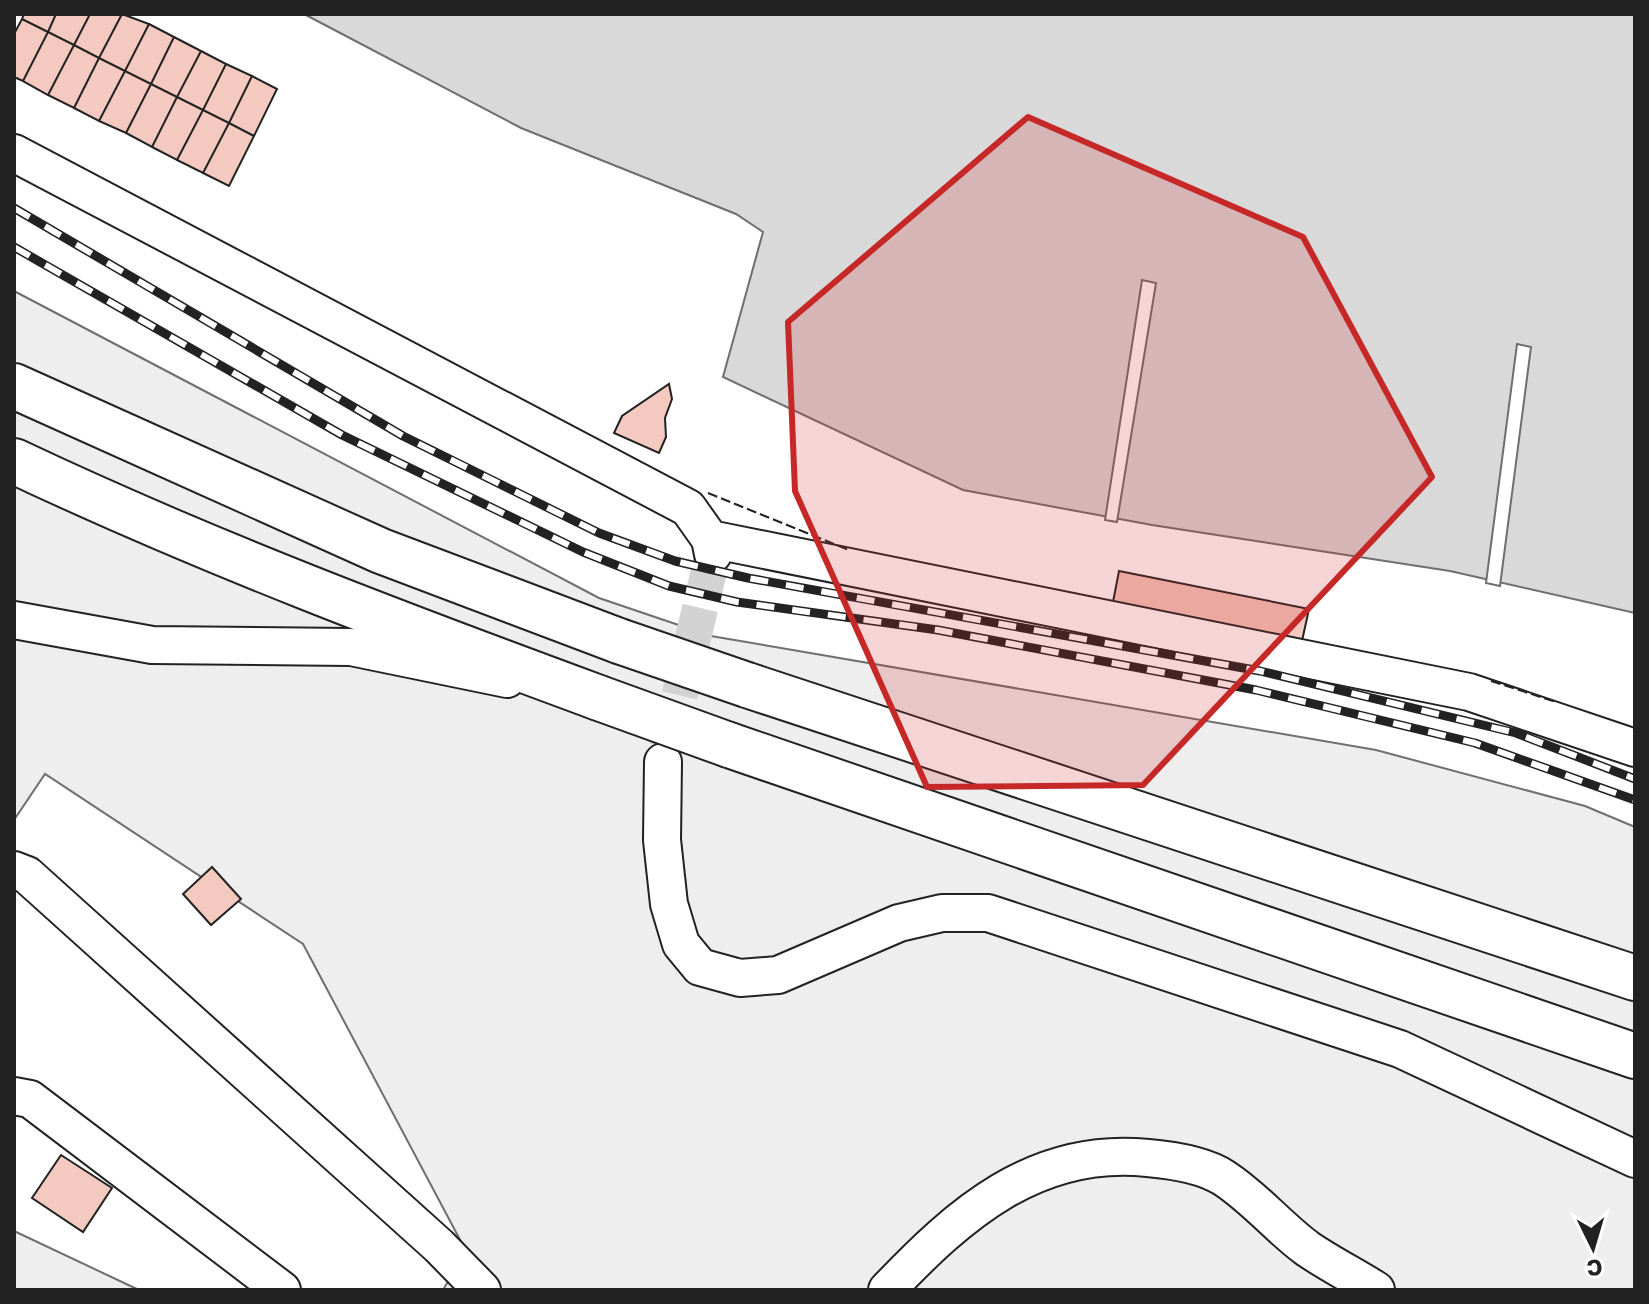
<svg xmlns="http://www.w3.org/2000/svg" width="1649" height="1304" viewBox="0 0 1649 1304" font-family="'Golos Text',sans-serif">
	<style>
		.green { fill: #eee; stroke: #6f6f6f; stroke-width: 2 }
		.water { fill: #d9d9d9; stroke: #6f6f6f; stroke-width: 2 }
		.pier { fill: #fff; stroke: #6f6f6f; stroke-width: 2 }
		.building { fill: #f3c9c0; stroke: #222; stroke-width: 2 }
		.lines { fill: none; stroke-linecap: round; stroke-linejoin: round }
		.minor-tunnel { stroke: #d3d3d3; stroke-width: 36; stroke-dasharray: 36 18; stroke-linecap: butt }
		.minor-casing { stroke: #222; stroke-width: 40 }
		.highway-casing { stroke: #222; stroke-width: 48 }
		.minor { stroke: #fff; stroke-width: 36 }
		.highway { stroke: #fff; stroke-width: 44 }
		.rail-casing { stroke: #222; stroke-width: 9 }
		.rail { stroke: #fff; stroke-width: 6; stroke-dasharray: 18; stroke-linecap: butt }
		.highway-bridge-casing { stroke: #222; stroke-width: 48; stroke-linecap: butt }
		.highway-bridge { stroke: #fff; stroke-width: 44 }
		.fence { stroke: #222; stroke-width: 2; stroke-dasharray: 10 4; stroke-linecap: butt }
		.marked { fill: #c62828; fill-opacity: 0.2; stroke: #c62828; stroke-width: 6; stroke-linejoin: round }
	</style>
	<rect width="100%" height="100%" fill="#fff"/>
	<!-- green -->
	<path class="green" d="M14 291 599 598 711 636 1376 750 1585 806 1635 827V1290H443L466 1251 303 944 45 774 14 820Z
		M14 1231 139 1290H14Z"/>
	<!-- water -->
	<path class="water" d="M304 14H1635V613L1450 571 1152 525 963 490 723 377 763 232 736 214 521 128Z"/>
	<!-- pier -->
	<path class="pier" d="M1142 280 1156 283 1117 522 1105 520Z
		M1517 344 1531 347 1500 586 1486 583Z"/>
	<!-- building -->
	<path class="building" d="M24 14H56L48 32 22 19Z
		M56 14H90L74 45 48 32Z
		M90 14H122L99 58 74 45Z
		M122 14 149 24 125 71 99 58Z
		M22 19 48 32 23 81 14 77V34Z
		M149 24 174 37 151 84 125 71Z
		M48 32 74 45 48 95 23 81Z
		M174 37 201 51 177 97 151 84Z
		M74 45 99 58 74 108 48 95Z
		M201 51 226 64 203 110 177 97Z
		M99 58 125 71 99 121 74 108Z
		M226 64 252 76 229 123 203 110Z
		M125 71 151 84 126 133 99 121Z
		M252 76 277 89 254 136 229 123Z
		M151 84 177 97 152 147 126 133Z
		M177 97 203 110 177 160 152 147Z
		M203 110 229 123 203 173 177 160Z
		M229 123 254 136 229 186 203 173Z
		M669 384 672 399 665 418 666 437 659 453 614 433 622 416Z
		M1119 571 1309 609 1302 641 1113 602Z
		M212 867 241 899 211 925 183 894Z
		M61 1155 112 1188 83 1232 32 1198Z"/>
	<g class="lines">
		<!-- minor-tunnel -->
		<path class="minor-tunnel" d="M667 748 713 554"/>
		<!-- minor casing -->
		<g class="minor-casing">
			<path id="minor" d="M14 153 688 508 710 539 713 554
				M710 539 1469 692 1635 748
				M14 620 152 645 351 647 507 679
				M663 762 662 840 669 904 681 944 700 967 740 978 778 975 899 923 942 913H988L1400 1049 1635 1159
				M14 870 27 875 439 1246 482 1290
				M14 1096 30 1099 282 1290
				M887 1290C959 1214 1036 1146 1148 1158 1171 1160 1204 1165 1224 1178 1255 1198 1279 1228 1308 1249 1330 1264 1354 1276 1376 1290"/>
		</g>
		<!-- highway casing -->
		<g class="highway-casing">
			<path id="highway" d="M14 386 381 551 619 641
				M14 461C204 551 401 625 599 698
				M747 685 1635 978
				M729 745 1635 1056"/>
		</g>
		<!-- minor -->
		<use href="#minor" class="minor"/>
		<!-- highway -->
		<use href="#highway" class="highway"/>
		<!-- rail casing -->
		<g class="rail-casing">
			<path id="rail" d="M14 208 403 436 599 533 675 561 748 578 1260 671 1516 733 1635 779
				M14 247 342 435 583 552 669 586 737 602 938 630 1256 690 1475 743 1635 800"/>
		</g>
		<!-- rail -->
		<use href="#rail" class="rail"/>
		<!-- highway-bridge casing -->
		<g class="highway-bridge-casing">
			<path id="highway-bridge" d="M619 641 747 685
				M599 698 729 745"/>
		</g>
		<!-- highway-bridge -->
		<use href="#highway-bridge" class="highway-bridge"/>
		<!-- fence -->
		<path class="fence" d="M708 493 849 550
			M1491 681 1556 702"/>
	</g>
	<!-- marked area -->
	<path class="marked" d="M1028 117 1303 237 1432 477 1143 785 927 787 795 491 788 322Z"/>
	<!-- border -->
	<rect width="1649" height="1304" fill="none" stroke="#222222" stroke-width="32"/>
	<!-- north arrow -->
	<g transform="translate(1593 1248) rotate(175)" stroke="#ffffff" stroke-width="6" paint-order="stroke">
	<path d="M0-6L14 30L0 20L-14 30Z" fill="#222222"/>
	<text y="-12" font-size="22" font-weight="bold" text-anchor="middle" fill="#222222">С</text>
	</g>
</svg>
